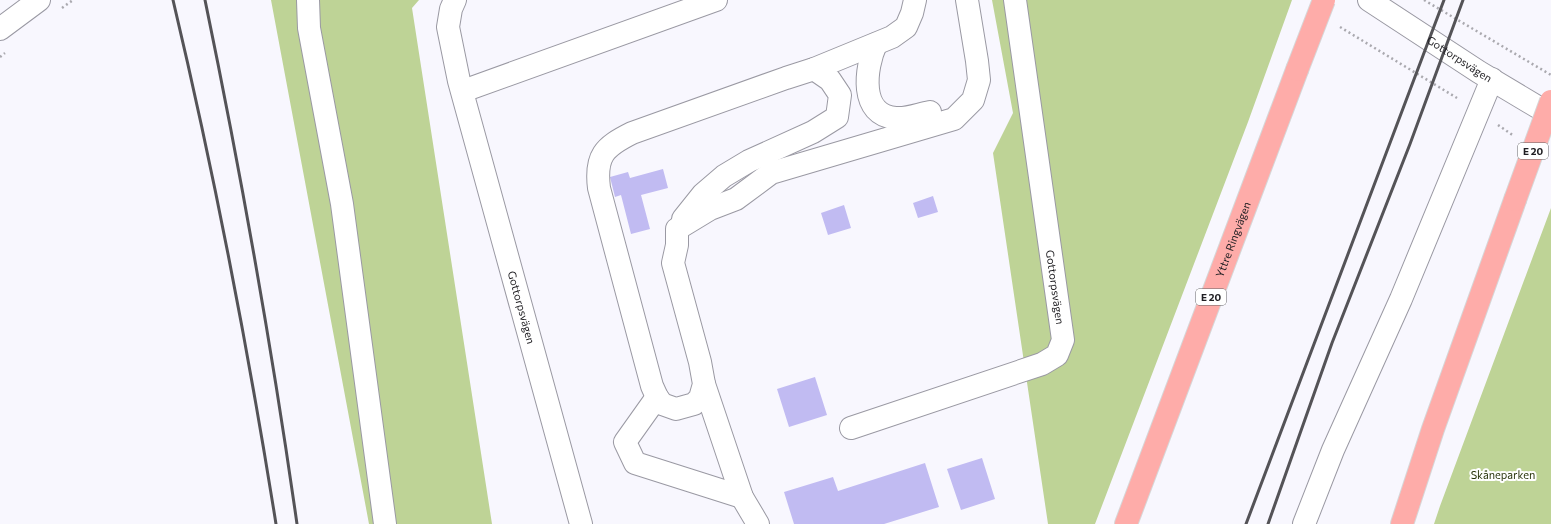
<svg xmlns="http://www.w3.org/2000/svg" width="1551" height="524" viewBox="0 0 1551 524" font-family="Commissioner,sans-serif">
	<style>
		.green { fill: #bed396 }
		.building { fill: #c1bbf2 }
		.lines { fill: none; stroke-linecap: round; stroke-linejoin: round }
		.minor-casing { stroke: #9a99a3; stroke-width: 24 }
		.highway-casing { stroke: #d7d6d7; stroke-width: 24 }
		.path { stroke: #aaa9af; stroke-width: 2.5; stroke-dasharray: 2 3; stroke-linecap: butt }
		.minor { stroke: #fff; stroke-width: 22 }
		.highway { stroke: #feaca9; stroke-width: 22 }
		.rail { stroke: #545357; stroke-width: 3 }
		.highway-bridge-casing { stroke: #d7d6d7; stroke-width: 24; stroke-linecap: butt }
		.highway-bridge { stroke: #feaca9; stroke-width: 22 }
		.labels { text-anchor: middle; stroke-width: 4; stroke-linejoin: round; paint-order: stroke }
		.shield { fill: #fff; stroke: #626264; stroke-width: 1 }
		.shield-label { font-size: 10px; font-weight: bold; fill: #1f1e22 }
		.street-label { font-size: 11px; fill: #1f1e22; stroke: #fff }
		.park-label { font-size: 11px; fill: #27330a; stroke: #fff }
	</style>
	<rect width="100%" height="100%" fill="#f8f7fe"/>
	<!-- green -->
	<path class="green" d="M271 0H419L412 8 492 524H369Z
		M992 0H1292L1248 122 1095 524H1048L993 153 1013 113Z
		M1551 208V524H1434L1440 506Z"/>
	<!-- building -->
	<path class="building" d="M663 169 668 188 641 195 650 229 631 234 621 195 615 197 610 177 628 172 630 178Z
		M933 196 938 212 918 218 913 203Z
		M844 205 851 228 828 235 821 213Z
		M815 377 827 415 789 427 777 389Z
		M982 458 995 499 961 510 947 469Z
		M925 463 939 507 884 524H794L784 492 833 477 838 491Z"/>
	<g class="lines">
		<!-- minor casing -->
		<g class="minor-casing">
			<g id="minor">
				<path d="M308 0 309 28 342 204 385 524"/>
				<path id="s1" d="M455 0 451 9 448 27 459 81 581 524"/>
				<path d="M915 0 912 13 906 27 892 37 814 69 786 78 632 133C604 147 595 156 599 188L652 386 657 397 662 404 676 409 694 404 700 398 704 384 700 362 673 263 677 245V229L710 209 736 199 771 173 954 119 973 100 979 80 977 61 967 0"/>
				<path id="s2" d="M1369 0 1479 72 1551 115"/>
				<path d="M0 29 39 0"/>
				<path d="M876 44C865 68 859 116 896 118 907 119 919 114 930 112"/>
				<path d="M463 91 716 0"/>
				<path d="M683 219 703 194 724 176 749 161 813 132 837 117 840 95 830 80 814 69"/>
				<path d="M704 384 742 497 758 524"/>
				<path d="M657 397 625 442 635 463 742 497"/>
				<path d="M851 428 1042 364 1057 355 1063 340 1015 0"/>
				<path d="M1304 524 1333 450 1401 299 1492 79"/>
			</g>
		</g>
		<!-- highway casing -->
		<g class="highway-casing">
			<g id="highway">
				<path id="s3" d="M1126 524 1297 70"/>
				<path d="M1402 524 1433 429 1515 200"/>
			</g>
		</g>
		<!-- path -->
		<path class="path" d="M1424 0 1551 75
			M62 8 73 0
			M1340 27 1457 98
			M0 57 5 53
			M1498 125 1514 136"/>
		<!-- minor -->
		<use href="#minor" class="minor"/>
		<!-- highway -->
		<use href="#highway" class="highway"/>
		<!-- rail -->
		<path class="rail" d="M173 0C214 173 248 348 276 524
			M205 0C241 174 272 348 297 524
			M1246 524 1444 0
			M1268 524 1332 343 1410 144 1463 0"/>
		<!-- highway-bridge casing -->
		<g class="highway-bridge-casing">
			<path id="highway-bridge" d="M1297 70 1324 0
				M1515 200 1551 101"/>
		</g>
		<!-- highway-bridge -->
		<use href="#highway-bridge" class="highway-bridge"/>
	</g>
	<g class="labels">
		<!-- shield labels -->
		<g class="shield">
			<rect x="1518" y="143" width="30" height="16" rx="3"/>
			<rect x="1196" y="289" width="30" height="16" rx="3"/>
		</g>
		<g class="shield-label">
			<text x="1533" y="155">E 20</text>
			<text x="1211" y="301">E 20</text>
		</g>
		<!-- street labels -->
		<g class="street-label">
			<text dy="4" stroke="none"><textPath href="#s2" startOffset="108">Gottorpsvägen</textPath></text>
			<text dy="4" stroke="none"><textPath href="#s3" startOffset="304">Yttre Ringvägen</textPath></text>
			<text transform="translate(1055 287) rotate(82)" y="4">Gottorpsvägen</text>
			<text dy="4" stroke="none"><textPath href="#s1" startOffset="318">Gottorpsvägen</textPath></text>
		</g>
		<!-- park labels -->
		<g class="park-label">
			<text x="1503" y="479">Skåneparken</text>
		</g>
	</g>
</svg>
